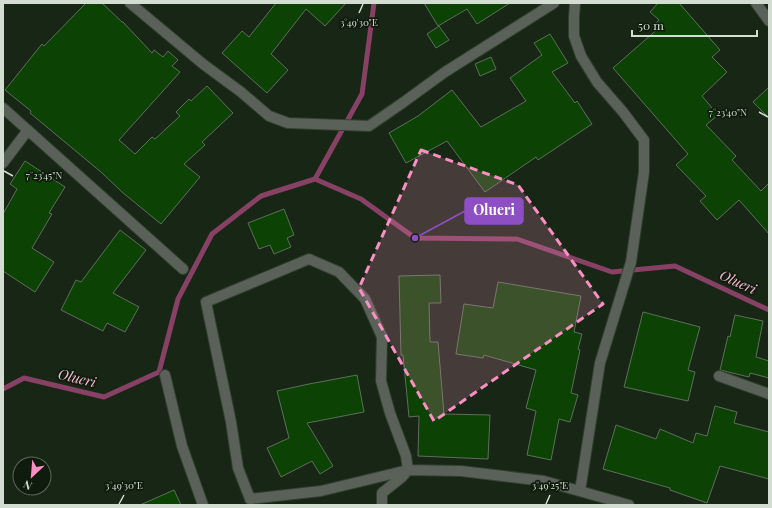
<svg xmlns="http://www.w3.org/2000/svg" width="772" height="508" viewBox="0 0 772 508" font-family="'Playfair Display',serif">
	<style>
		.lines { fill: none; stroke-linecap: round; stroke-linejoin: round }
		.stream { stroke: #874164; stroke-width: 5 }
		.building { fill: #0c4304; stroke: #5e6e5c }
		.minor-casing { stroke: #324030; stroke-width: 12 }
		.minor { stroke: #5a6159; stroke-width: 10 }
		.marked { fill: #fb8fc3; fill-opacity: 0.2; stroke: #fb8fc3; stroke-width: 3; stroke-dasharray: 8 5; stroke-linejoin: round }
		.ticks { fill: none; stroke: #d4ddd2; stroke-width: 1.5 }
		.labels { text-anchor: middle; stroke-width: 3.5; stroke-linejoin: round; paint-order: stroke }
		.water-label { font-size: 14px; font-style: italic; fill: #f5b6d2; stroke: #0f1c0d }
		.ticks-label { font-size: 10px; text-anchor: middle; fill: #d4ddd2; stroke: #0f1c0d; stroke-width: 3.5; stroke-linejoin: round; paint-order: stroke }
		.leader { fill: none; stroke: #8d4fc3; stroke-width: 1.5 }
		.callout-dot { fill: #8d4fc3; stroke: #0f1c0d; stroke-width: 1.5 }
		.callout { fill: #8d4fc3; stroke: #8d4fc3; stroke-width: 1.5 }
		.callout-label { font-size: 14px; text-anchor: middle; font-weight: bold; fill: #fff }
	</style>
	<rect width="100%" height="100%" fill="#182616"/>
	<g class="lines">
		<!-- stream -->
		<path class="stream" d="M315 179 362 94 374 3
			M3 389 24 378 104 397 159 372 178 299 212 234 261 196 315 179 361 199 415 238 517 239 612 272 675 266 769 310"/>
	</g>
	<!-- building -->
	<path class="building" d="M86 3H102L122 22H123L152 53 154 50 163 57 168 51 178 60 172 66 180 72 119 140 135 154 152 137 155 139 180 116 176 112 189 99 191 101 207 86 233 113 202 142 205 145 184 164 200 177 161 224 122 192 101 172 30 113 31 111 5 90 42 44 44 46Z
		M276 3H346L325 26 306 9 271 54 288 70 267 93 222 53 242 31 249 37Z
		M424 3H510L477 24 467 9 438 26Z
		M658 3H679L720 50 712 57 727 72 702 96 718 115 706 125 736 156 732 160 761 191 769 183V234L739 200 717 220 700 201 706 196 676 165 688 154 613 68 660 27 656 23 659 20 650 12Z
		M439 26 449 40 436 48 427 34Z
		M550 34 568 63 552 72 575 103 577 101 592 124 538 160 536 157 485 192 447 141 406 163 389 133 418 116 452 90 481 127 526 101 510 78 542 55 534 43Z
		M491 57 496 69 480 76 475 64Z
		M769 87V118L753 102Z
		M25 161 65 187 49 213 52 214 32 248 54 262 35 292 3 271V214L17 189 10 184Z
		M284 209 294 235 287 238 291 247 274 254 270 245 259 249 248 223Z
		M120 230 146 250 113 293 139 307 125 332 107 323 103 331 61 310 76 280 81 282Z
		M440 275 441 303H429L430 342H438L444 414 490 415 488 459 418 456 419 416 409 417 403 355H401L399 276Z
		M498 282 581 296 574 332 582 334 578 349 580 350 571 393 578 395 570 422 559 419 551 460 527 455 536 411 526 408 536 370 484 355 483 358 456 354 464 304 493 308Z
		M643 312 700 327 688 370 695 372 688 401 624 387Z
		M735 315 763 321 756 357 769 361V378L750 373 749 377 720 370 728 336 730 337Z
		M357 375 364 412 307 423 333 466 320 474 312 461 281 477 267 448 289 438 277 391 309 384Z
		M715 406 737 412 734 423 769 432V479L720 466 707 503 670 490V488L603 469 616 425 656 439 660 429 693 443 696 433 707 436Z
		M174 490 181 505H140Z"/>
	<g class="lines">
		<!-- minor casing -->
		<g class="minor-casing">
			<path id="minor" d="M130 3 203 64 241 92 269 116 288 123 369 126 401 104 445 72 554 3
				M575 3 574 17V36L581 56 597 82 623 112 644 140V172L631 262 600 363 580 491
				M756 3 769 21
				M3 108 183 269
				M3 163 28 130
				M165 375 182 446 203 505
				M719 376 769 394
				M382 505V493L402 477 408 470 321 491 250 499 238 468 231 422 206 302 309 259 339 272 365 299 382 337 381 381 390 413 406 456 408 470 461 471 544 481 629 505"/>
		</g>
		<!-- minor -->
		<use href="#minor" class="minor"/>
	</g>
	<!-- marked area -->
	<path class="marked" d="M421 150 518 185 603 304 434 421 359 288Z"/>
	<!-- ticks -->
	<path class="ticks" d="M359 13 363 4M759 112 768 117M4 171 13 176M119 504 124 495M546 504 550 495"/>
	<g class="labels">
		<!-- water labels -->
		<g class="water-label">
			<text transform="translate(738 282) rotate(25)" y="5">Olueri</text>
			<text transform="translate(77 378) rotate(14)" y="5">Olueri</text>
		</g>
	</g>
	<g class="ticks-label">
		<text x="359" y="26">3°49'30"E</text>
		<text x="728" y="116">7°23'40"N</text>
		<text x="44" y="179">7°23'45"N</text>
		<text x="124" y="489">3°49'30"E</text>
		<text x="550" y="489">3°49'25"E</text>
	</g>
	<!-- callouts -->
	<path class="leader" d="M415 238L465 211"/>
	<circle class="callout-dot" cx="415" cy="238" r="4"/>
	<rect class="callout" x="465" y="198" width="58" height="26" rx="4"/>
	<g class="callout-label">
		<text x="494" y="215">Olueri</text>
	</g>
	<!-- border -->
	<rect width="772" height="508" fill="none" stroke="#d4ddd2" stroke-width="8"/>
	<!-- north arrow -->
	<g transform="translate(32 476) rotate(206)"><circle r="19" fill="#0f1c0d" stroke="#5e695c"/>
	<path d="M0-3L7 15L0 10L-7 15Z" fill="#fb8fc3"/>
	<text y="-6" font-size="11" font-weight="bold" text-anchor="middle" fill="#d4ddd2">N</text>
	</g>
	<!-- scale -->
	<path d="M632 30v6h125v-6" fill="none" stroke="#d4ddd2" stroke-width="2"/>
	<text x="638" y="30" font-size="12" fill="#d4ddd2" stroke="#0f1c0d" stroke-width="3" paint-order="stroke">50 m</text>
</svg>
